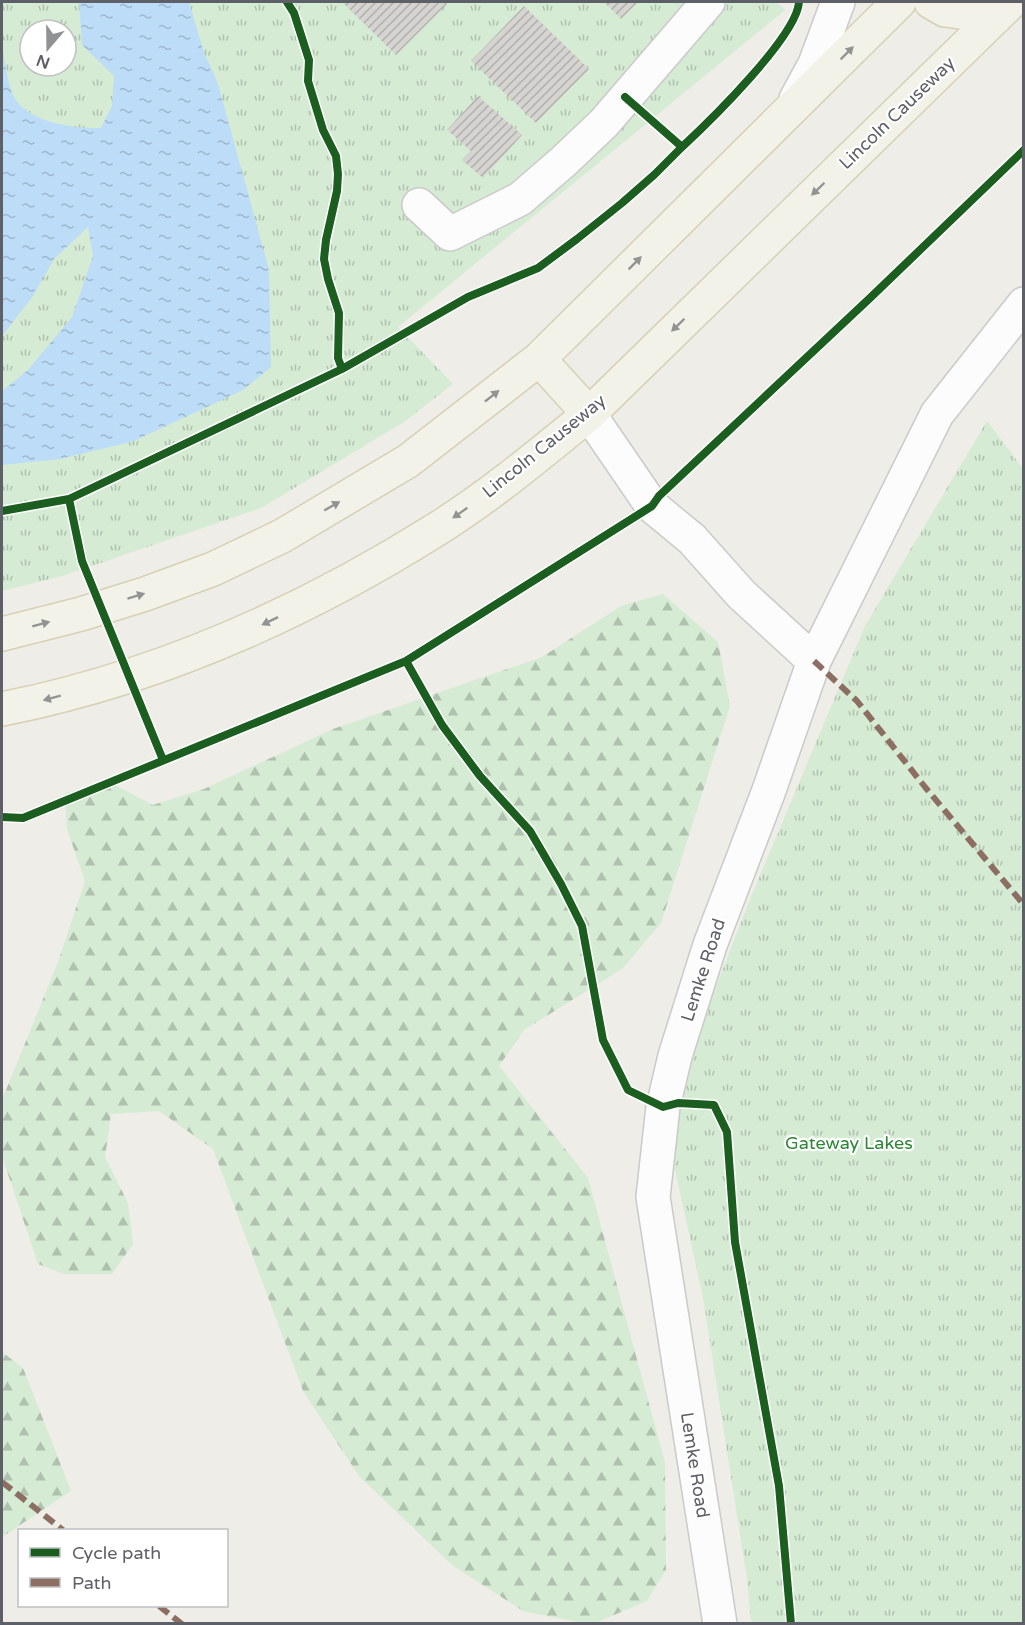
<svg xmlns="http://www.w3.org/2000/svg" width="1025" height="1625" viewBox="0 0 1025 1625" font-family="'Varela Round',sans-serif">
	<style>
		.forest { fill: url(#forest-firs) }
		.park { fill: url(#park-tufts); fill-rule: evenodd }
		.water { fill: url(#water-ripples) }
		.building { fill: url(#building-hatch) }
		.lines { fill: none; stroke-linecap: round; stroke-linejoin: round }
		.minor-casing { stroke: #cacac9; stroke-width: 36 }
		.major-casing { stroke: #d8d0b4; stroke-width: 36 }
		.minor { stroke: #fcfcfc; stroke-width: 33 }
		.major { stroke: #f3f2e9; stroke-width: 33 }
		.quiet { stroke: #8d6e63; stroke-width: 6; stroke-dasharray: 12 6; stroke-linecap: butt }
		.cycleway-casing { stroke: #fff; stroke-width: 11 }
		.cycleway { stroke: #1b5e20; stroke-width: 8 }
		.oneway { fill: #929494 }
		.labels { text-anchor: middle; stroke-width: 4.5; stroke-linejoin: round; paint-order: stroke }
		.street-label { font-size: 18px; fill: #5d6167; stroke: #fff }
		.park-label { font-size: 18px; fill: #2d8636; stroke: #fff }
	</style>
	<defs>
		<pattern id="forest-firs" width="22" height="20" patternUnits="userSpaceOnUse" patternTransform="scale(1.5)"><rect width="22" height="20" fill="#d5ebd3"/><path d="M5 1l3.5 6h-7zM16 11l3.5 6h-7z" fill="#b0c2af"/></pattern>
		<pattern id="park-tufts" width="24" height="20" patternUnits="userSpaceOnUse" patternTransform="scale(1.5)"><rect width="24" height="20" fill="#d5ebd3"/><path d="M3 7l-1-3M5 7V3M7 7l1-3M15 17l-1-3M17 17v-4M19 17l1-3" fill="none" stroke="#b0c2af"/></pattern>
		<pattern id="water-ripples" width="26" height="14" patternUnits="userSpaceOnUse" patternTransform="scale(1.5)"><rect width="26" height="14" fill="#bcdcf8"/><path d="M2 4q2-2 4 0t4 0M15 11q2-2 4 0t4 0" fill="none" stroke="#9cb6cd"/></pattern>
		<pattern id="building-hatch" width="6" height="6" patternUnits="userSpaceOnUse" patternTransform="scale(1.5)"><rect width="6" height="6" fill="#d5d4d1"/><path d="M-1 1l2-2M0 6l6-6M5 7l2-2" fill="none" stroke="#b0afad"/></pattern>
	</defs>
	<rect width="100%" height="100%" fill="#eeede8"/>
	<!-- forest -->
	<path class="forest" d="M663 594 718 642 730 706 661 923 622 969 524 1030 499 1066 588 1178 665 1463 666 1570 647 1601 595 1623H582L523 1611 452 1565 359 1476 303 1391 213 1149 159 1111 111 1114 105 1157 128 1203 133 1244 112 1274H64L38 1264 2 1156V1100L58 962 85 881 67 829 65 793 111 783 153 805 204 789 333 729 542 657 621 606Z
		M2 1352 23 1368 71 1491 2 1537Z"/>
	<!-- park -->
	<path class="park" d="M2 2H776L785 10 398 327 453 384 404 422 261 508 62 576 2 591ZM30 30H66V66H30Z
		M987 421 1024 470 1023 1623H751L747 1579 703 1298 671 1151 681 1077 748 904 865 626Z"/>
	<!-- water -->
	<path class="water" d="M79 2H189L203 50 218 84 269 270 271 367 243 390 134 441 60 459 2 465V391L28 370 72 317 93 256 88 227 54 259 33 296 2 336V39C3 53 8 88 15 99 31 123 75 129 101 128L112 106 114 76 82 45Z"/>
	<!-- building -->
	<path class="building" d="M342 2H445L447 4 396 55Z
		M604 2H638L621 19Z
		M524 6 589 69 536 123 471 61Z
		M478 96 522 135 483 178 462 160 471 151 447 130Z"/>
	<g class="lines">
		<!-- minor casing -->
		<g class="minor-casing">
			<path id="minor" d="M796 99 815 64 838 2
				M419 205 450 234 520 199 564 161 604 123 708 2
				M589 414 652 506 692 539 741 594 814 661
				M720 1624 653 1197 663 1107 675 1056 710 945 768 793 814 661 937 414 1024 304"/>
		</g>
		<!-- major casing -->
		<g class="major-casing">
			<path id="major" d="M931 2 945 10 996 17
				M539 359 589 414
				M2 634 81 614 145 594 213 569 282 536 408 461 539 359 899 2
				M2 709C158 678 302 614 437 529 491 495 540 454 589 414L1011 2"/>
		</g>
		<!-- minor -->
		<use href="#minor" class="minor"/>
		<!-- major -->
		<use href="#major" class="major"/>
		<!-- quiet -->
		<path class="quiet" d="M814 661 857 701 925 787 1024 905
			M2 1482 63 1530
			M159 1606 182 1624"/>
		<!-- cycleway casing -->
		<g class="cycleway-casing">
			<path id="cycleway" d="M287 2 294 13 309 60 308 81 323 130 336 156 338 174 337 191 326 240 324 259 328 279 339 313 338 358 342 369 468 297 538 268 577 239 622 203 654 175 682 147 625 97
				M682 147C710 121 797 36 799 2
				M69 499 82 561 163 760
				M2 511 69 499 342 369
				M406 661 442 725 480 776 530 831 561 884 582 926 603 1040 628 1090 663 1107 678 1103 714 1105 727 1132 735 1242 779 1486 791 1624
				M2 817 23 818 406 661 652 506 659 496 870 298 1024 150"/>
		</g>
		<!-- cycleway -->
		<use href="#cycleway" class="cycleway"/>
	</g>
	<!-- one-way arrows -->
	<defs><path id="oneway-solid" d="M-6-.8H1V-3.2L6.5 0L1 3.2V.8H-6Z" transform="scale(1.5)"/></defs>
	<g class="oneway">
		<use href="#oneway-solid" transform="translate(847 53) rotate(-45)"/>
		<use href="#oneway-solid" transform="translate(818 189) rotate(136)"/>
		<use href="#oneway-solid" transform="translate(635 263) rotate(-45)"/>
		<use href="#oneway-solid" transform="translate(678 325) rotate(136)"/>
		<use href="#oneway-solid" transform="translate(492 396) rotate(-38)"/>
		<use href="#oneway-solid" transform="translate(332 506) rotate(-30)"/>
		<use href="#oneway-solid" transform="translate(460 513) rotate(145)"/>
		<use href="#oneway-solid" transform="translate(136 596) rotate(-17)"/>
		<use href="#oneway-solid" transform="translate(270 621) rotate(154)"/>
		<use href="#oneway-solid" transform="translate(41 624) rotate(-15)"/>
		<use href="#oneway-solid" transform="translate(52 698) rotate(165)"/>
	</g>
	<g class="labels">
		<!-- street labels -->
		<g class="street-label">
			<text transform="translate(897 113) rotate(-44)" y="6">Lincoln Causeway</text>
			<text transform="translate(544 446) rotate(-39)" y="6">Lincoln Causeway</text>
			<text transform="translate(703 970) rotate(-72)" y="6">Lemke Road</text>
			<text transform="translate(695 1465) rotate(81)" y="6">Lemke Road</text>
		</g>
		<!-- park labels -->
		<g class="park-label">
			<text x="849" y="1149">Gateway Lakes</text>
		</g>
	</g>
	<!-- border -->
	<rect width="1025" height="1625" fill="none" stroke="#5d6167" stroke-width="6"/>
	<!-- legend -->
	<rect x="18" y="1529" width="210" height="78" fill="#ffffff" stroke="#bec0c2" stroke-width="1.5"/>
	<rect x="30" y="1548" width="30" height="9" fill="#1b5e20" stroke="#bec0c2" stroke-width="1.5"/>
	<text x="72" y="1559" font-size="18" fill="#5d6167">Cycle path</text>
	<rect x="30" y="1578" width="30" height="9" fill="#8d6e63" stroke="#bec0c2" stroke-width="1.5"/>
	<text x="72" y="1589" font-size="18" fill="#5d6167">Path</text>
	<!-- north arrow -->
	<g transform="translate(48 48) rotate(200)"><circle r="28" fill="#ffffff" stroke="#bec0c2" stroke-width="1.5"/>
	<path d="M0-4.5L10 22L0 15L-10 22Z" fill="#909294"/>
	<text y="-9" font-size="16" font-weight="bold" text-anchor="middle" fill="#5d6167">N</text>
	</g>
</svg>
